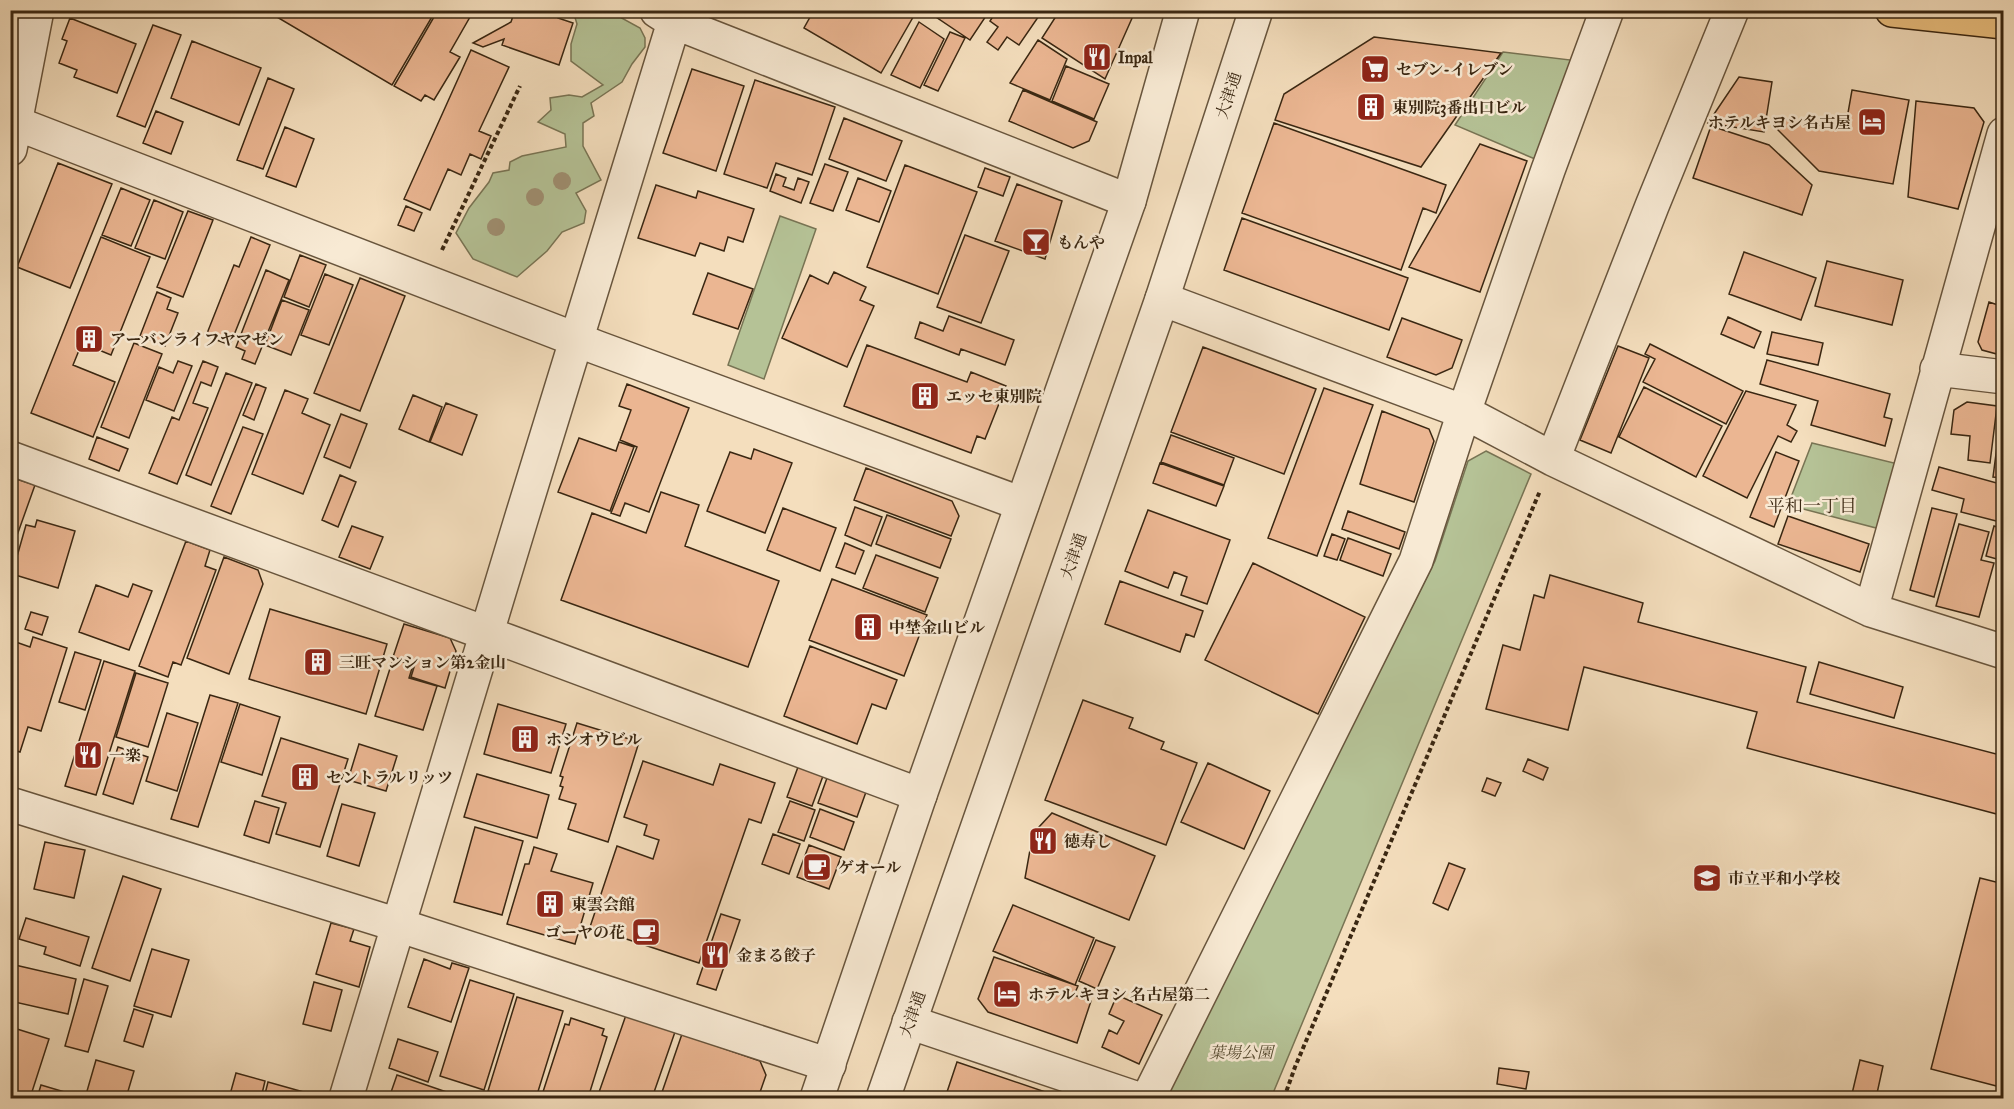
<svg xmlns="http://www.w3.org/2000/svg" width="2014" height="1109" viewBox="0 0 2014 1109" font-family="'IM FELL Great Primer','Noto Serif JP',serif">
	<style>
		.green { fill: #b5c296; stroke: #787454; stroke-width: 1.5 }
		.building { fill: #ebb692; stroke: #3a2712; stroke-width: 1.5 }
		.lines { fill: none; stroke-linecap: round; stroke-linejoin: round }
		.minor-casing { stroke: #68553d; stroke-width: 36 }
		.tertiary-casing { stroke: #68553d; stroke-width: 36 }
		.primary-casing { stroke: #3a2712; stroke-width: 36 }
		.path { stroke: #3a2712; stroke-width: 4; stroke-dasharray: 4.5 3; stroke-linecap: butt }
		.minor { stroke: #f8ead4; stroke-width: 33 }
		.tertiary { stroke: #f8ead4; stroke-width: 33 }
		.primary { stroke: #eabf7e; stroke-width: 33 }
		.tree { fill: #9f8f71 }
		.labels { text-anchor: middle; stroke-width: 5; stroke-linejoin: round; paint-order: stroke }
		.poi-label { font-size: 16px; font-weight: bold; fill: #3a2712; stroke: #f8ead4; text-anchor: start }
		.street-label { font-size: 16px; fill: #3a2712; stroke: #f8ead4 }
		.park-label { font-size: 16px; font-style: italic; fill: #594e33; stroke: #f8ead4 }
		.neighbourhood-label { font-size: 18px; fill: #3a2712; stroke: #f8ead4 }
	</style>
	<rect width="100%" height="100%" fill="#f4debd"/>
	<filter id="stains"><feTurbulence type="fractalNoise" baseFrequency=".00333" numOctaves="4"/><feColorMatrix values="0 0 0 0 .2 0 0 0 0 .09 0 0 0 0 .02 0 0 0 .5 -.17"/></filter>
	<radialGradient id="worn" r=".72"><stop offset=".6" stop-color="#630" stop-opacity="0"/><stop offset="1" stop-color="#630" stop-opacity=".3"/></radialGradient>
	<!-- green -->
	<path class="green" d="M573 11H609L640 28 645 38V47L632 64 622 82 591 103 594 116 583 123V146L601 180 576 193 586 211 584 223 562 232 547 251 517 277 473 259 456 233 469 208 489 182 493 173 509 170 510 162 522 156 566 147 565 134 538 122 551 110 550 98 569 95 582 97 603 85 571 61V44L577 24Z
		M1503 52 1579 61 1535 159 1455 125Z
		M780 216 816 229 764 379 728 365Z
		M1812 443 1898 464 1880 529 1788 505Z
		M1486 451 1531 474 1271 1098H1166L1435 561 1468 461Z"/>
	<!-- building -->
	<path class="building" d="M265 10H436L392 85Z
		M438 10H474L450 52 460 57 434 100 425 95 421 101 394 86Z
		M515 10H560L558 18 573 23 559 65 502 45 504 39 483 47 473 43 511 22Z
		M814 10H913L916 12 881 73 804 28Z
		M932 10H990L970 40 930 13Z
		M997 10H1043L1019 45 1007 37 998 50 987 42 998 27 990 21Z
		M1060 10H1131L1133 16 1105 79 1042 38Z
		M70 18 136 44 117 93 74 77 77 70 59 63 67 41 62 39Z
		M919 22 944 39 920 88 891 75Z
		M153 25 181 35 145 127 117 116Z
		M950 32 965 38 938 91 924 85Z
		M1374 37 1501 53 1421 167 1275 120 1284 94Z
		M1038 40 1067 59 1050 100 1010 83Z
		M192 41 261 68 239 125 171 98Z
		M471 50 509 67 479 131 491 136 481 159 470 154 461 175 448 169 430 210 404 199Z
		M1066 66 1109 84 1094 119 1052 101Z
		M692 69 744 86 716 171 663 153Z
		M1739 77 1772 82 1764 132 1708 123Z
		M268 78 294 89 263 169 237 160Z
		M755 80 835 107 812 175 776 163 767 188 724 174Z
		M1023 90 1097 122 1089 141 1073 148 1009 121Z
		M1852 90 1909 100 1893 184 1819 171 1778 130 1780 118 1845 130Z
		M1916 101 1974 108 1984 122 1958 209 1908 197Z
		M156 111 183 122 171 154 143 143Z
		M844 118 902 141 886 181 829 159Z
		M1274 123 1446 185 1436 213 1423 208 1401 270 1242 213Z
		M1711 126 1769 145 1812 185 1802 215 1693 178Z
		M285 127 314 139 296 187 266 176Z
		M1480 144 1527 161 1480 292 1409 267Z
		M58 163 112 184 70 288 17 267Z
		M825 164 848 172 833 211 810 203Z
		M905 165 977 192 938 294 867 267Z
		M985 168 1010 177 1003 196 978 187Z
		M776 174 786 178 783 186 794 190 798 178 809 182 801 203 770 191Z
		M858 178 891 191 879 222 846 210Z
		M1017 184 1062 201 1045 259 995 241Z
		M656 185 696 198 698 191 754 209 743 242 728 237 724 251 700 243 695 256 638 238Z
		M121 188 150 200 131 246 102 235Z
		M154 200 183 212 165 259 135 248Z
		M406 206 422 213 414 231 398 225Z
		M188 211 213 220 183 297 157 287Z
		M1242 218 1408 278 1389 330 1224 270Z
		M965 235 1009 251 981 323 937 307Z
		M101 237 150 257 111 355 82 343 73 365 115 382 93 437 31 413Z
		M251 237 270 245 230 345 206 336 234 265 239 267Z
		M1744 252 1816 278 1801 320 1729 294Z
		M300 255 326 265 309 307 284 297Z
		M1827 261 1903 280 1892 325 1815 306Z
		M266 270 289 280 255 364 242 359 245 351 236 347Z
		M834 272 866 287 860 300 874 306 847 367 782 338 810 275 828 284Z
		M708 273 753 289 738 329 693 314Z
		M325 274 353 285 329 345 301 335Z
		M360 278 405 296 360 411 314 393Z
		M157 292 171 298 167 309 178 313 165 346 140 336Z
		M282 300 309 310 291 355 265 345Z
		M1989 302 2004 307V356L1982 350 1978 342Z
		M949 316 1014 340 1005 365 961 349 959 355 915 338 920 322 943 331Z
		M1728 317 1761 332 1754 348 1721 334Z
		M1402 318 1462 340 1452 368 1436 375 1387 357Z
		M1772 332 1823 343 1818 365 1767 354Z
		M134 343 162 354 129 438 101 427Z
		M1650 344 1743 391 1726 424 1643 382 1655 359 1645 354Z
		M867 345 967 382 971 372 1006 386 985 439 977 436 971 453 844 406Z
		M1618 346 1649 358 1611 453 1580 440Z
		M1203 347 1316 389 1284 474 1171 432Z
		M1767 360 1890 394 1884 417 1892 419 1885 446 1811 425 1818 401 1760 384Z
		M178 361 192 366 174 411 146 400 159 367 173 373Z
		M203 361 218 367 211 386 201 382 193 403 208 408 177 484 149 473 172 417 179 420Z
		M226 373 252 383 211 485 186 475Z
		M256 384 266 388 254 420 243 415Z
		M627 384 689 408 649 512 625 503 620 516 611 513 637 447 620 440 631 410 619 406Z
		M1644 387 1722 426 1696 477 1619 437Z
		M1324 388 1373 405 1317 556 1268 538Z
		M285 390 308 399 302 413 330 425 303 494 252 474Z
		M1746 391 1796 405 1787 425 1797 431 1791 442 1778 436 1747 498 1703 476Z
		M413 395 442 407 429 442 399 429Z
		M1967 402 1997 406 1990 463 1968 460 1970 436 1951 434 1954 410Z
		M446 403 477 415 462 455 430 442Z
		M2002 408 2004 409V478L1993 477Z
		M1382 411 1429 429 1434 441 1414 502 1360 484Z
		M341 414 367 424 350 468 324 457Z
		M243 427 263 434 231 514 211 506Z
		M1171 435 1234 458 1224 485 1161 462Z
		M97 437 128 449 119 471 89 459Z
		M579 438 616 451 619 442 634 447 610 511 558 492Z
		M754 449 792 463 765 533 707 511 730 452 751 459Z
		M1776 452 1799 461 1774 527 1750 517Z
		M1160 463 1224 486 1216 506 1153 483Z
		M1939 467 2004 485V523L1961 512 1964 499 1932 490Z
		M866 468 952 501 959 516 951 536 854 500Z
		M340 475 356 482 338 527 322 520Z
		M10 477 35 485 10 555Z
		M661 492 699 505 685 546 779 581 748 667 561 600 592 513 646 533Z
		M855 507 882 517 871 546 845 535Z
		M783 508 836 528 820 571 767 550Z
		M1932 508 1957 514 1934 597 1910 590Z
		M1148 510 1230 540 1207 604 1181 595 1187 577 1174 572 1168 588 1125 571Z
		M1348 511 1405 532 1399 549 1342 529Z
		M887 515 951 539 940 568 876 544Z
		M1788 516 1869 544 1860 572 1778 544Z
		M37 520 75 531 58 588 12 574 26 525 35 527Z
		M1959 524 1989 532 1981 560 1994 563 1979 617 1936 606Z
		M352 526 383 537 370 569 339 557Z
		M1994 526 2004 529V561L1986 556Z
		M1332 534 1345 539 1337 560 1324 556Z
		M1348 538 1391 554 1383 576 1340 560Z
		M186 541 210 550 205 566 216 570 181 665 173 662 168 677 139 666Z
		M845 543 864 551 855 574 836 567Z
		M876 555 938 578 925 612 863 588Z
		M224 557 258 570 263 584 229 674 187 658Z
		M1253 563 1365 617 1318 714 1205 660Z
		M1550 575 1643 603 1638 622 1806 667 1797 702 2004 756V816L1747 748 1757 712 1584 667 1568 730 1486 709 1503 645 1520 650 1534 595 1544 598Z
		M832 579 927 615 904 676 809 640Z
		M1120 581 1203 611 1194 637 1186 634 1180 652 1105 624Z
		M133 584 152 591 129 650 79 632 96 585 128 597Z
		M270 609 387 644 366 714 249 679Z
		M31 612 48 617 42 635 25 629Z
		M404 624 450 638 456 651 445 688 411 677 415 664 393 657Z
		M33 637 67 648 41 731 28 727 20 752 10 749V650L13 641 30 647Z
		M810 646 897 680 886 709 872 704 857 744 784 716Z
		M75 652 101 660 85 710 59 702Z
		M393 659 413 665 409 678 437 686 423 730 375 716Z
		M104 661 135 671 96 795 65 786Z
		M1819 662 1903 687 1894 718 1810 694Z
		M136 673 168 683 148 747 116 737Z
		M210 695 238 703 198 827 171 819Z
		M1083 700 1133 718 1129 728 1164 742 1161 749 1197 763 1166 845 1045 800Z
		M240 704 280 717 262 775 221 762Z
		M498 704 566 724 551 773 484 754Z
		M167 713 198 723 177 791 146 781Z
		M577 723 639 742 608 842 568 829 576 804 559 799 563 787 560 786 563 777 560 776Z
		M281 738 348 759 320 847 276 834 286 803 262 796Z
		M359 744 397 756 386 791 348 780Z
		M118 747 148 757 133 804 103 794Z
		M1528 759 1548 768 1543 780 1523 771Z
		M643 761 713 785 720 764 775 783 761 823 749 819 699 963 590 927 617 846 653 859 659 840 644 835 647 825 624 817Z
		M1208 763 1270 791 1244 849 1181 822Z
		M798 767 823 776 812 806 787 797Z
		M477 774 549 795 537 838 464 817Z
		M827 778 866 792 857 817 818 803Z
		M1487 778 1501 783 1495 796 1482 791Z
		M255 801 279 808 269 843 244 835Z
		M790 801 815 810 804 841 778 832Z
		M342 804 375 813 359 866 327 856Z
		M820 809 854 822 844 850 810 837Z
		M1052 813 1155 856 1129 920 1025 878 1030 850 1039 827Z
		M475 827 523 841 502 915 454 902Z
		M773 834 800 844 789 874 762 864Z
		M45 842 85 850 74 898 34 889Z
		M809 845 841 857 829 889 797 877Z
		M534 847 557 854 551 871 593 883 575 944 507 924 525 864H529Z
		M1449 863 1465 869 1448 910 1433 903Z
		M123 876 161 889 130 981 92 968Z
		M1980 878 2004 884V1088L1931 1069Z
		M1013 905 1094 938 1075 985 993 951Z
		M721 914 740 920 716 990 697 984Z
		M26 918 89 937 80 966 44 954 46 947 19 939Z
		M331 923 354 929 350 941 370 947 359 987 316 974Z
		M1096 940 1115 947 1097 989 1079 981Z
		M152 949 189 960 171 1017 134 1006Z
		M994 957 1078 986 1074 995 1091 1001 1077 1043 988 1012 978 999Z
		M424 959 450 969 452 963 469 968 451 1022 408 1007Z
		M15 965 76 979 68 1014 10 1001V985Z
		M84 979 108 986 88 1052 65 1046Z
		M470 980 514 994 484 1090 440 1076Z
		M314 982 342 990 331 1031 303 1024Z
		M1117 995 1162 1015 1139 1064 1102 1047 1109 1030 1117 1034 1124 1021 1109 1014Z
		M517 997 563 1011 536 1098H513L488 1091Z
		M134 1009 153 1015 143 1047 124 1041Z
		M626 1015 675 1032 652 1098H597Z
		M571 1018 604 1029 602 1035 607 1037 588 1098H541L565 1024 569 1025Z
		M17 1029 49 1039 30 1098H10V1049Z
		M682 1034 760 1061 766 1075 758 1098H660Z
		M398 1039 438 1052 428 1082 389 1068Z
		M96 1060 134 1071 126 1098H85Z
		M1860 1060 1883 1066 1876 1098H1851Z
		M957 1062 1063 1098H945Z
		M1499 1068 1529 1072 1526 1089 1497 1084Z
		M236 1073 265 1081 261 1098H229Z
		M397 1075 464 1098H389Z
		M268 1082 325 1098H264Z
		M41 1085 68 1093 66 1098H37Z"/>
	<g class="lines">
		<!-- minor casing -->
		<g class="minor-casing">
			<path id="minor" d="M657 11 674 22 1129 201
				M10 121 598 348 1022 504
				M10 149 37 10
				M1162 299 1464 412 1553 459 1871 610 2004 652
				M1937 369 2004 377
				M10 458 507 641 920 795
				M1553 459 1652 206 1732 10
				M1871 610 2004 134
				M10 804 398 925 829 1065
				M909 1022 1135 1098
				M346 1098C455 739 562 380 674 22L683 10
				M1148 1098 1416 561 1464 412 1548 170 1607 10"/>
		</g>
		<!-- tertiary casing -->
		<g class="tertiary-casing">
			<path id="tertiary" d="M817 1098 920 795 1129 201 1183 10
				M883 1098 1162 299 1256 10"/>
		</g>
		<!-- primary casing -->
		<g class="primary-casing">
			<path id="primary" d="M1892 10 2004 22"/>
		</g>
		<!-- path -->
		<path class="path" d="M442 250 520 86
			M1284 1098 1295 1067 1540 491"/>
		<!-- minor -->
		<use href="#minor" class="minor"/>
		<!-- tertiary -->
		<use href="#tertiary" class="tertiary"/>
		<!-- primary -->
		<use href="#primary" class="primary"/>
	</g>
	<!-- trees -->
	<g class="tree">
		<circle cx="562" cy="181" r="9"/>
		<circle cx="535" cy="197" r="9"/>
		<circle cx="496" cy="227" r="9"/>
	</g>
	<!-- icons -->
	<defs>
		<g id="restaurant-square" transform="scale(1.5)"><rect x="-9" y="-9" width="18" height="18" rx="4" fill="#8f2418" stroke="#f8ead4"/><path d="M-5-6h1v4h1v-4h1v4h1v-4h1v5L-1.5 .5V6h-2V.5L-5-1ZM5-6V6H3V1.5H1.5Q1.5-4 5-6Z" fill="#fff"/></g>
		<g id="supermarket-square" transform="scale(1.5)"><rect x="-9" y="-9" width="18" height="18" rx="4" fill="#8f2418" stroke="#f8ead4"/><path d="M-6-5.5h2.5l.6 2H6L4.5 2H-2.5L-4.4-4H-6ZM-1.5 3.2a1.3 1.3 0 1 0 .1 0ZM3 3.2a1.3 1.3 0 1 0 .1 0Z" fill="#fff"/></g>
		<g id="building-square" transform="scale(1.5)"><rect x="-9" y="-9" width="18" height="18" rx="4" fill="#8f2418" stroke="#f8ead4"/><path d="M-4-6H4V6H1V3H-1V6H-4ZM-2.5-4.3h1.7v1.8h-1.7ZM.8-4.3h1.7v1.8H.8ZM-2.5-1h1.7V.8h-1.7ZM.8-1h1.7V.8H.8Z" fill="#fff"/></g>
		<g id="hotel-square" transform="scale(1.5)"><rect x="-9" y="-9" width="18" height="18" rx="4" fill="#8f2418" stroke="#f8ead4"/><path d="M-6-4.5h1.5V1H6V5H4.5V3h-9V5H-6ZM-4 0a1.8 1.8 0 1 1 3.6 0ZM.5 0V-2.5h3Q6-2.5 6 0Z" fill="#fff"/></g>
		<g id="bar-square" transform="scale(1.5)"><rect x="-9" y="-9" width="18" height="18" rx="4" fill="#8f2418" stroke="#f8ead4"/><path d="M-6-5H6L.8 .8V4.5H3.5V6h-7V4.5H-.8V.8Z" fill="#fff"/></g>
		<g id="cafe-square" transform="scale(1.5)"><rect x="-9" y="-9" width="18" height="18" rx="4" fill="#8f2418" stroke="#f8ead4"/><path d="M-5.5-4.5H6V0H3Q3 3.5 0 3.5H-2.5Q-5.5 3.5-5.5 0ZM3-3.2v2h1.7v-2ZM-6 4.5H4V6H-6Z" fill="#fff"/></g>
		<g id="school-square" transform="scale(1.5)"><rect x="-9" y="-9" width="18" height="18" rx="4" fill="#8f2418" stroke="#f8ead4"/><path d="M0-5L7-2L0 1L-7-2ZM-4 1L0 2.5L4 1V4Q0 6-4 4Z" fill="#fff"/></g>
	</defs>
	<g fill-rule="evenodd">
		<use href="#restaurant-square" x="1097" y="57"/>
		<use href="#supermarket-square" x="1375" y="69"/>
		<use href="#building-square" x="1371" y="107"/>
		<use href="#hotel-square" x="1872" y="122"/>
		<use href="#bar-square" x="1036" y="242"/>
		<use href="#building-square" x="89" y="339"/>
		<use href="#building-square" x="925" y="396"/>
		<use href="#building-square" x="868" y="627"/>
		<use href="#building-square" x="318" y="662"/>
		<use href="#building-square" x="525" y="739"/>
		<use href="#restaurant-square" x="88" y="755"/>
		<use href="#building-square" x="305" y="777"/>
		<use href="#restaurant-square" x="1043" y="841"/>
		<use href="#cafe-square" x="817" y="867"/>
		<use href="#school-square" x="1707" y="878"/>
		<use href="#building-square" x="550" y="904"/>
		<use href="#cafe-square" x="646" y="932"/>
		<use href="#restaurant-square" x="715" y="955"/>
		<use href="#hotel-square" x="1007" y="994"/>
	</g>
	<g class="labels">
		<!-- poi labels -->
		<g class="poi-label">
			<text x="1118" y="63">Inpal</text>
			<text x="1396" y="75">セブン-イレブン</text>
			<text x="1392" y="113">東別院3番出口ビル</text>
			<text x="1851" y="128" text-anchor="end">ホテルキヨシ名古屋</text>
			<text x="1057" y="248">もんや</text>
			<text x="110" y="345">アーバンライフヤマゼン</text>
			<text x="946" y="402">エッセ東別院</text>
			<text x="889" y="633">中埜金山ビル</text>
			<text x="339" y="668">三旺マンション第2金山</text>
			<text x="546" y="745">ホシオウビル</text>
			<text x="109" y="761">一楽</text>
			<text x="326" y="783">セントラルリッツ</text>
			<text x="1064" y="847">徳寿し</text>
			<text x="838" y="873">ゲオール</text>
			<text x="1728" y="884">市立平和小学校</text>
			<text x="571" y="910">東雲会館</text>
			<text x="625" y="938" text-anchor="end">ゴーヤの花</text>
			<text x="736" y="961">金まる餃子</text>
			<text x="1028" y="1000">ホテル キヨシ 名古屋第二</text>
		</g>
		<!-- street labels -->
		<g class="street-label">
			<text transform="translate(1228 95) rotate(-72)" y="6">大津通</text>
			<text transform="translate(1073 556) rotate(-71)" y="6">大津通</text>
			<text transform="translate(912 1014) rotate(-71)" y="6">大津通</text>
		</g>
		<!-- park labels -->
		<g class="park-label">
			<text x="1241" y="1058">葉場公園</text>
		</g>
		<!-- neighbourhood labels -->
		<g class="neighbourhood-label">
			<text x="1812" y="512">平和一丁目</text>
		</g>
	</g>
	<!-- margin -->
	<rect width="2014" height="1109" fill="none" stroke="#f4debd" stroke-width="36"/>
	<rect x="12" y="12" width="1990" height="1085" fill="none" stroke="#3a2712" stroke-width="3"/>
	<rect x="18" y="18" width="1978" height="1073" fill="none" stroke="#3a2712" stroke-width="1.5"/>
	<rect width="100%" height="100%" filter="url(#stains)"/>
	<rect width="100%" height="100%" fill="url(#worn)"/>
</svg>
